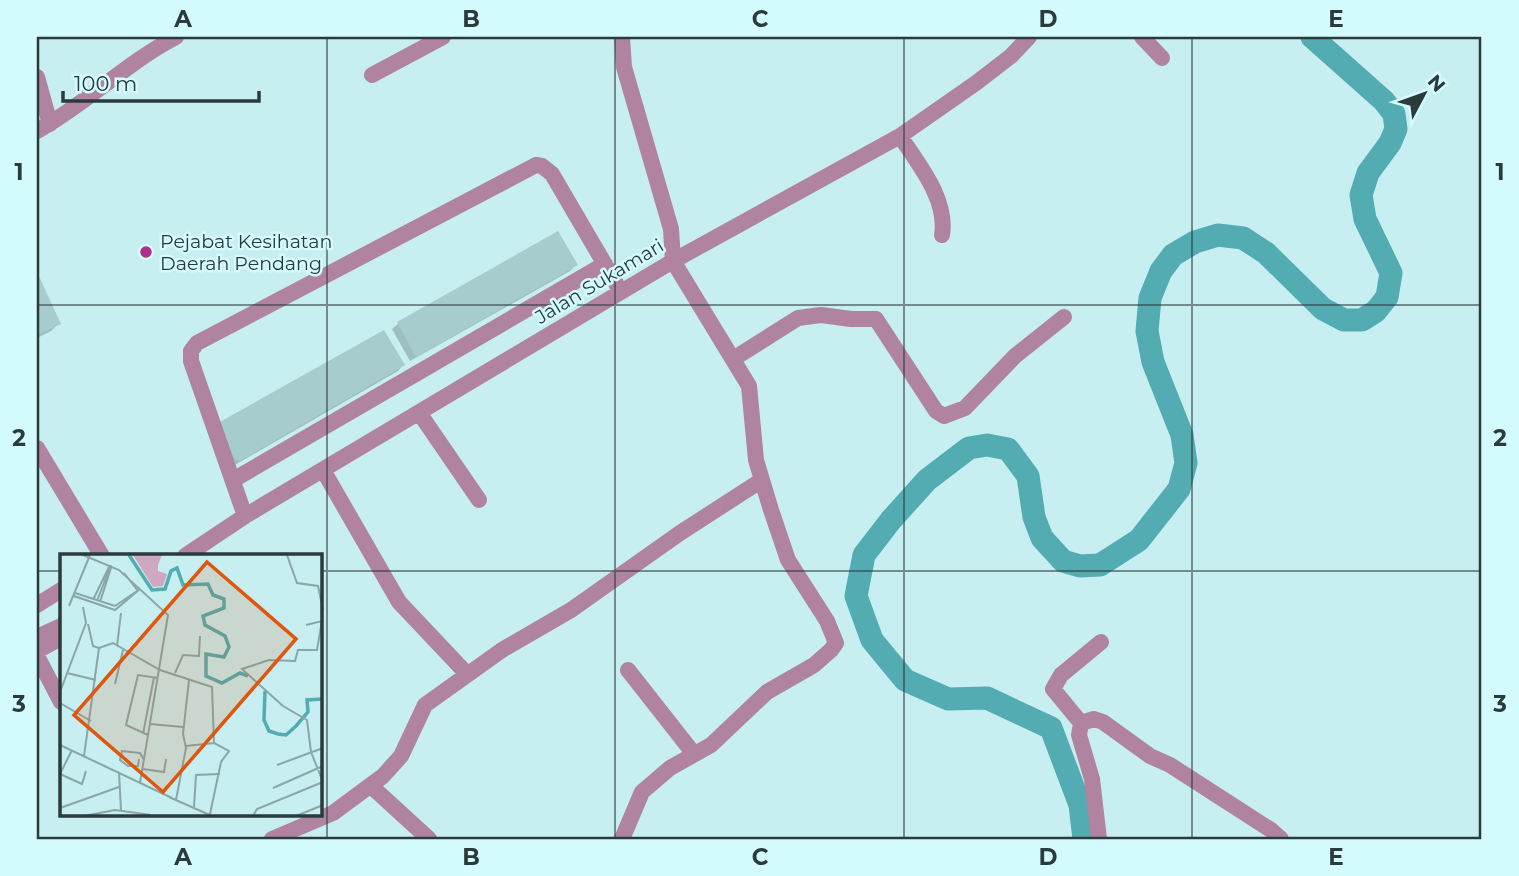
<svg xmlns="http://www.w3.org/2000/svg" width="1519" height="876" viewBox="0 0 1519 876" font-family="Montserrat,sans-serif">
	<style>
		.shadow { fill: #0003 }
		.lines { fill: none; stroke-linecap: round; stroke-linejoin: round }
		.river { stroke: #52acb1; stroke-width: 23 }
		.building { fill: #a6ccce }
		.minor { stroke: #b084a0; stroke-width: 16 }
		.grid { fill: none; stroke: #2b3a3b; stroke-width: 2; stroke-opacity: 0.55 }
		.poi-dot { fill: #aa3288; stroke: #d4fcfe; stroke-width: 2.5 }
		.labels { text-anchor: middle; stroke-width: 5; stroke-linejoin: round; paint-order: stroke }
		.poi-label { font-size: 19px; fill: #2b3a3b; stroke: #d4fcfe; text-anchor: start }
		.street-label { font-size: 19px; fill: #2b3a3b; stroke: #d4fcfe }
		.inset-river { fill: none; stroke: #52acb1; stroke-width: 3.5 }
		.inset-road { fill: none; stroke: #89a6a8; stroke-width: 2 }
		.view { fill: #df570e; fill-opacity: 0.15; stroke: #df570e; stroke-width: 3.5 }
		.inset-edge { fill: none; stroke: #2b3a3b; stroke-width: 3.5 }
		.neatline { fill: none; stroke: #2b3a3b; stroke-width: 2.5 }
		.grid-label { font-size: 23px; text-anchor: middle; font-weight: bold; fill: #2b3a3b }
	</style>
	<rect width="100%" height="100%" fill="#c7eef0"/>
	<!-- shadow -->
	<path class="shadow" d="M557 233 575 265 570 271 410 361 392 329 398 324Z
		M37 276 59 323 51 331 37 338Z
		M403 365 398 371 233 466 223 462Z"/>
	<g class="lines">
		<!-- river -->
		<path class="river" d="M1084 839 1080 805 1051 728 987 698 948 699 905 680 872 640 856 596 864 555 891 520 927 480 969 448 987 445 1008 449 1028 476 1034 517 1042 538 1063 561 1080 566 1100 565 1139 540 1179 489 1186 463 1182 435 1153 362 1147 331 1150 298 1161 271 1173 255 1195 242 1218 235 1243 238 1266 253 1323 309 1344 320H1362L1376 311 1387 297 1391 273 1365 219 1361 195 1368 173 1390 143 1396 129 1394 114 1384 101 1312 37"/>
	</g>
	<!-- building -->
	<path class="building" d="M558 231 578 265 416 357 397 322Z
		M37 272 61 324 37 335Z
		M384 330 405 365 240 461 228 457 218 423Z"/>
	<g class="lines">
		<!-- minor -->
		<path class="minor" d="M1142 37 1162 58
			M372 75 443 37
			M37 77 50 124
			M37 131C86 104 126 63 176 37
			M900 136C918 164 948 199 942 235
			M733 359 798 318 821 315 851 319H876L936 411 944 416 965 408 1015 356 1064 317
			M420 414 479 500
			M37 448 102 556
			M323 470 399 602 467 674
			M233 480 605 264
			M245 516 191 361V351L197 343 536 165 542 166 552 174 621 292
			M185 556 245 516 673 261 900 136 976 83 1011 56 1029 37
			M37 605 61 590
			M37 637 61 626
			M37 651 61 638
			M37 656 61 702
			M628 670 694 754
			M1081 723 1053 689 1061 675 1101 642
			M371 786 429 839
			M272 839 333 813 383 776 401 756 425 705 502 650 571 610 680 533 762 480
			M622 839 642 792 670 768 711 745 767 692 814 665 831 650 836 643 827 621 788 560 771 510 756 460 749 386 673 261 671 229 624 67 622 37
			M1099 839 1092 779 1079 735 1081 723 1094 719 1103 722 1150 756 1170 765 1271 830 1281 839"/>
	</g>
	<!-- grid -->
	<path class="grid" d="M327 37V839M615 37V839M904 37V839M1192 37V839M37 305H1482M37 571H61M320 571H1482"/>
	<!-- markers -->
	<circle class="poi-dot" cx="146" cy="252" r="7"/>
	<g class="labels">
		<!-- poi labels -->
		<g class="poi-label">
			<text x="160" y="248">Pejabat Kesihatan<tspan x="160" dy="22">Daerah Pendang</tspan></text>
		</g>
		<!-- street labels -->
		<g class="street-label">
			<text transform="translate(599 281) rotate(-31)" y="7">Jalan Sukamari</text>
		</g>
	</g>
	<!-- overview -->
	<g transform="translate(60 554)">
		<rect width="262" height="262" fill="#c7eef0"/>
		<path d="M73 1H102L98 11V17L107 20 103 32 93 33Z" fill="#cea8bf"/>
		<path class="inset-river" d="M69 1 92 36 105 35 111 17 117 14 123 31 148 30 153 41 164 45V54L143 62 145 71 165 82 169 93 164 103 146 100V122L162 129 180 119 188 122M205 137 204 166 209 177 218 180 226 181 236 172 248 158 247 146 263 145"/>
		<path class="inset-road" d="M23 1 59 16 108 61 80 229M227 1 237 29 258 32 263 56M64 19 78 37M15 39 55 52 80 35M14 42 55 56 80 35M33 46 49 13M37 47 51 11M40 48 51 14M9 52 30 1M246 71 262 67 257 96H238L235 107 209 106 182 115 223 152 247 166 251 198 263 228M57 92 61 59M39 94 53 89 100 116 152 133 154 189 169 197 161 208 150 260M7 119 36 126M115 119 123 101 139 102 140 82M55 130 63 96M0 138 26 69 23 53M0 149 31 167M90 170 123 173M83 180 94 123M88 181 66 171 78 121 98 124M0 191 112 244M126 192 154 189M12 196 0 220 22 230 26 217M24 202 39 94 33 92 28 70M79 205 78 212H68L60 206 62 197 80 199 84 206M217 211 263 194M83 215 104 218 106 205M59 219 61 256M213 234 263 212M109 243 152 262M116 246 126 194 123 180 129 126M134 253 136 221 160 220M0 254 59 233M24 262 55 256 91 261M193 262 197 255 263 228M236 262 263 251"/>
		<path class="view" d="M147 8 236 85 103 238 14 161Z"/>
		<rect width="262" height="262" class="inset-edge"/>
	</g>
	<!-- border -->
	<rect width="1519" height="876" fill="none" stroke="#d4fcfe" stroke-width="77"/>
	<!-- north arrow -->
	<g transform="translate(1424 94) rotate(49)" stroke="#d4fcfe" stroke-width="5" paint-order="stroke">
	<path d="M0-5L12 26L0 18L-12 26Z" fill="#2b3a3b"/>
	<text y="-10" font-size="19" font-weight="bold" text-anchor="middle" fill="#2b3a3b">N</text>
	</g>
	<!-- scale -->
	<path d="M63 91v10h196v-10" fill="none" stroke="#2b3a3b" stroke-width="3.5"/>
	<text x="74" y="91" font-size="21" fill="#2b3a3b" stroke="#d4fcfe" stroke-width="5" paint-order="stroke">100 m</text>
	<rect x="38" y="38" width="1442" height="800" class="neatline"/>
	<g class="grid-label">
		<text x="183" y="27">A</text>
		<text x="471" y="27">B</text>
		<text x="760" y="27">C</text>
		<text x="1048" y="27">D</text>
		<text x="1336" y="27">E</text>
		<text x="19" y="180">1</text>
		<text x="1500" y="180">1</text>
		<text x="19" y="446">2</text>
		<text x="1500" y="446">2</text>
		<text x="19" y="712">3</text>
		<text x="1500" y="712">3</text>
		<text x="183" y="865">A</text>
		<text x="471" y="865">B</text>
		<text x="760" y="865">C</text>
		<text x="1048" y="865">D</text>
		<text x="1336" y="865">E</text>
	</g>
</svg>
